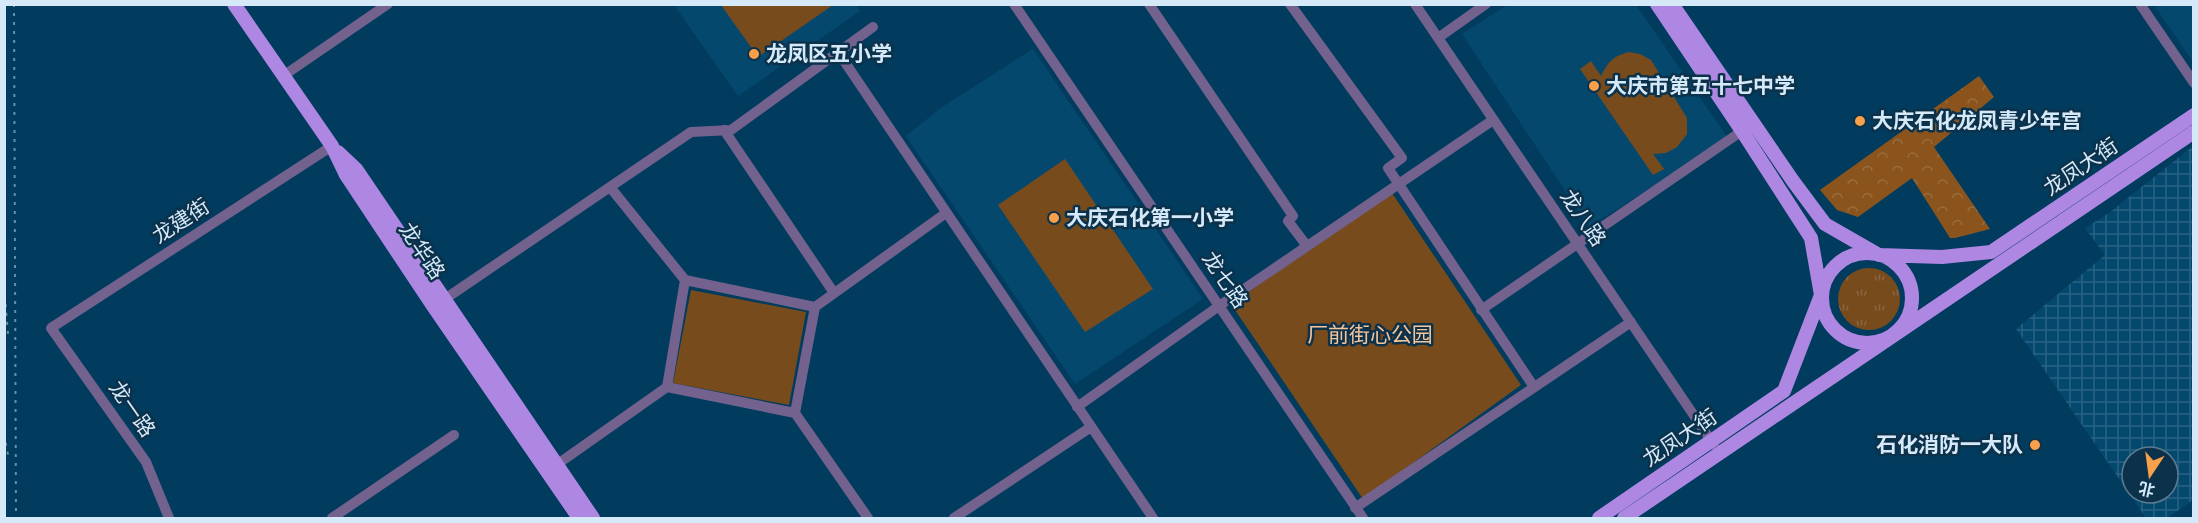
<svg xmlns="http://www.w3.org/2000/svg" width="2198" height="523" viewBox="0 0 2198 523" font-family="Barlow,'Noto Sans SC',sans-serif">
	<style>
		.built { fill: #05486e }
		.industrial { fill: url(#industrial-grid); fill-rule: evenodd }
		.grass { fill: url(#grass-tufts) }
		.forest { fill: url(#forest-crowns) }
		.green { fill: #784b1d }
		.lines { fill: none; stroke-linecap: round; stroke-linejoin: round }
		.minor { stroke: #73628e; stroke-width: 10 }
		.major { stroke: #ae87e3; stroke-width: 14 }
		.rail { stroke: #678fa8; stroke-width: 2; stroke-dasharray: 3 6; stroke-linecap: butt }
		.poi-dot { fill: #f8a14a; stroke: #0c314a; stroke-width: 2 }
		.labels { text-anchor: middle; stroke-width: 5; stroke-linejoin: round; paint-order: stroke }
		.poi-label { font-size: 21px; font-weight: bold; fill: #d5e9f9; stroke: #0c314a; text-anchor: start }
		.street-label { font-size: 21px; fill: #d5e9f9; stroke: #0c314a }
		.park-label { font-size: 21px; fill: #f5c59b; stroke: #0c314a }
	</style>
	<defs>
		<pattern id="industrial-grid" width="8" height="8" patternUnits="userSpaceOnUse" patternTransform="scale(1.5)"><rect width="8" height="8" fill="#05486e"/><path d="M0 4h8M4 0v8" fill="none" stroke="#296283"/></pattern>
		<pattern id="grass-tufts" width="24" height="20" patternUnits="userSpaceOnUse" patternTransform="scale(1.5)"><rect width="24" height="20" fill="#784b1d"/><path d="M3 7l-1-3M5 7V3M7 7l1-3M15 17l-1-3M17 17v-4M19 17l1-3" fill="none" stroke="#8a653f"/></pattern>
		<pattern id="forest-crowns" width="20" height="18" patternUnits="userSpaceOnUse" patternTransform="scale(1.5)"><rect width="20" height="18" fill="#8a541c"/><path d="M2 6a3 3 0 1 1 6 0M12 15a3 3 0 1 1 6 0" fill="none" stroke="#9a6d3e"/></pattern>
	</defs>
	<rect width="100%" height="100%" fill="#013c5e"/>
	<!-- built -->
	<path class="built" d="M855 4 860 11 738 96 674 5Z
		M1507 5H1636L1728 138 1589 227 1462 34Z
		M2154 5H2193V62Z
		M1033 49 1203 299 1075 384 906 136 942 107Z"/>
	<!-- industrial -->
	<path class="industrial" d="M2193 146V500L2167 518H2146L2016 329 2105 255 2085 228 2109 213ZM2132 457H2168V493H2132Z"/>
	<!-- grass -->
	<path class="grass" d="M1838 299a31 31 0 1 1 62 0a31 31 0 1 1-62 0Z"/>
	<!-- forest -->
	<path class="forest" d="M1979 76 1994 97 1934 147 1990 229 1955 238H1950L1912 178 1858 217 1837 210 1820 190Z"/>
	<!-- green -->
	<path class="green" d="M721 5H833L758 57Z
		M1629 52 1640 54 1651 60 1687 118V134L1677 147 1666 153 1653 154 1664 169 1653 175 1580 69 1591 61 1601 76C1608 62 1613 56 1629 52Z
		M1065 159 1153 289 1085 332 998 205Z
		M1392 193 1521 385 1363 499 1231 304Z
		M691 290 806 312 789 405 673 383Z"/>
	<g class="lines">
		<!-- minor -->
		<path class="minor" d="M1014 4 1363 518
			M1149 4 1293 216 1288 221 1307 246
			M1290 4 1402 158 1388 168 1534 387
			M1415 4 1714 445
			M2140 4 2194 83
			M1438 38 1486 4
			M838 52 1153 518
			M283 76 388 4
			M724 130 834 293
			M610 187 685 280
			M439 303 691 132 731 130 873 27
			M815 307 946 213
			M1481 310 1742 131
			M1077 407 1219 306 1493 120
			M795 413 815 307 685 280 667 387 795 413 868 518
			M552 468 667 387
			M1355 508 1631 322
			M169 518 146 462 51 328 332 146
			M332 518 454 435
			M954 518 1091 427"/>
		<!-- major -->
		<path class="major" d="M234 4 332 146 346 175 433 306 579 518
			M1672 4 1793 181 1825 224 1879 255 1942 257 1991 252 2194 115
			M338 152 356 169 593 518
			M1822 298a45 45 0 1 1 90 0a45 45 0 1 1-90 0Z
			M1599 518 1784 391 1821 295 1811 238 1742 131 1657 4
			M1624 518 2194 132"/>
		<!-- rail -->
		<path class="rail" d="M14 4 16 518
			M4 115 5 297 8 334
			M4 434 9 460"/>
	</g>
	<!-- markers -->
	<g class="poi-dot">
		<circle cx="754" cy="54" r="6"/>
		<circle cx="1594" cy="86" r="6"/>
		<circle cx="1860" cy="121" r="6"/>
		<circle cx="1054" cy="218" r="6"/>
		<circle cx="2035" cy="445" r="6"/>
	</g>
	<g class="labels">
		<!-- poi labels -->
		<g class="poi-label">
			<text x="766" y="61">龙凤区五小学</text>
			<text x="1606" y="93">大庆市第五十七中学</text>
			<text x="1872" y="128">大庆石化龙凤青少年宫</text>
			<text x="1066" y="225">大庆石化第一小学</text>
			<text x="2023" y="452" text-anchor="end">石化消防一大队</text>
		</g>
		<!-- street labels -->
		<g class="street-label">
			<text transform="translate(2081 167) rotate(-34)" y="7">龙凤大街</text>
			<text transform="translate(1583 218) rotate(56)" y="7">龙八路</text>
			<text transform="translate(181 221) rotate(-33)" y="7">龙建街</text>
			<text transform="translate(422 251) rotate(56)" y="7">龙华路</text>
			<text transform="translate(1225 280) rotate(56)" y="7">龙七路</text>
			<text transform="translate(132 409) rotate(55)" y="7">龙一路</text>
			<text transform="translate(1680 438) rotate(-34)" y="7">龙凤大街</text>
		</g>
		<!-- park labels -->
		<g class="park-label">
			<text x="1370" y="342">厂前街心公园</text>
		</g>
	</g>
	<!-- border -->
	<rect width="2198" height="523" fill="none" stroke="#d5e9f9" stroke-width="12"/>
	<!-- north arrow -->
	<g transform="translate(2150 475) rotate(193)"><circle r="28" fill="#0c314a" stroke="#5c7b90" stroke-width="1.5"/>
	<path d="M0-4.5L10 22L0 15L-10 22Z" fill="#f8a14a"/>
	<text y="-9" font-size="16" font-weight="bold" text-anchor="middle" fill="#d5e9f9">北</text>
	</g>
</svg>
